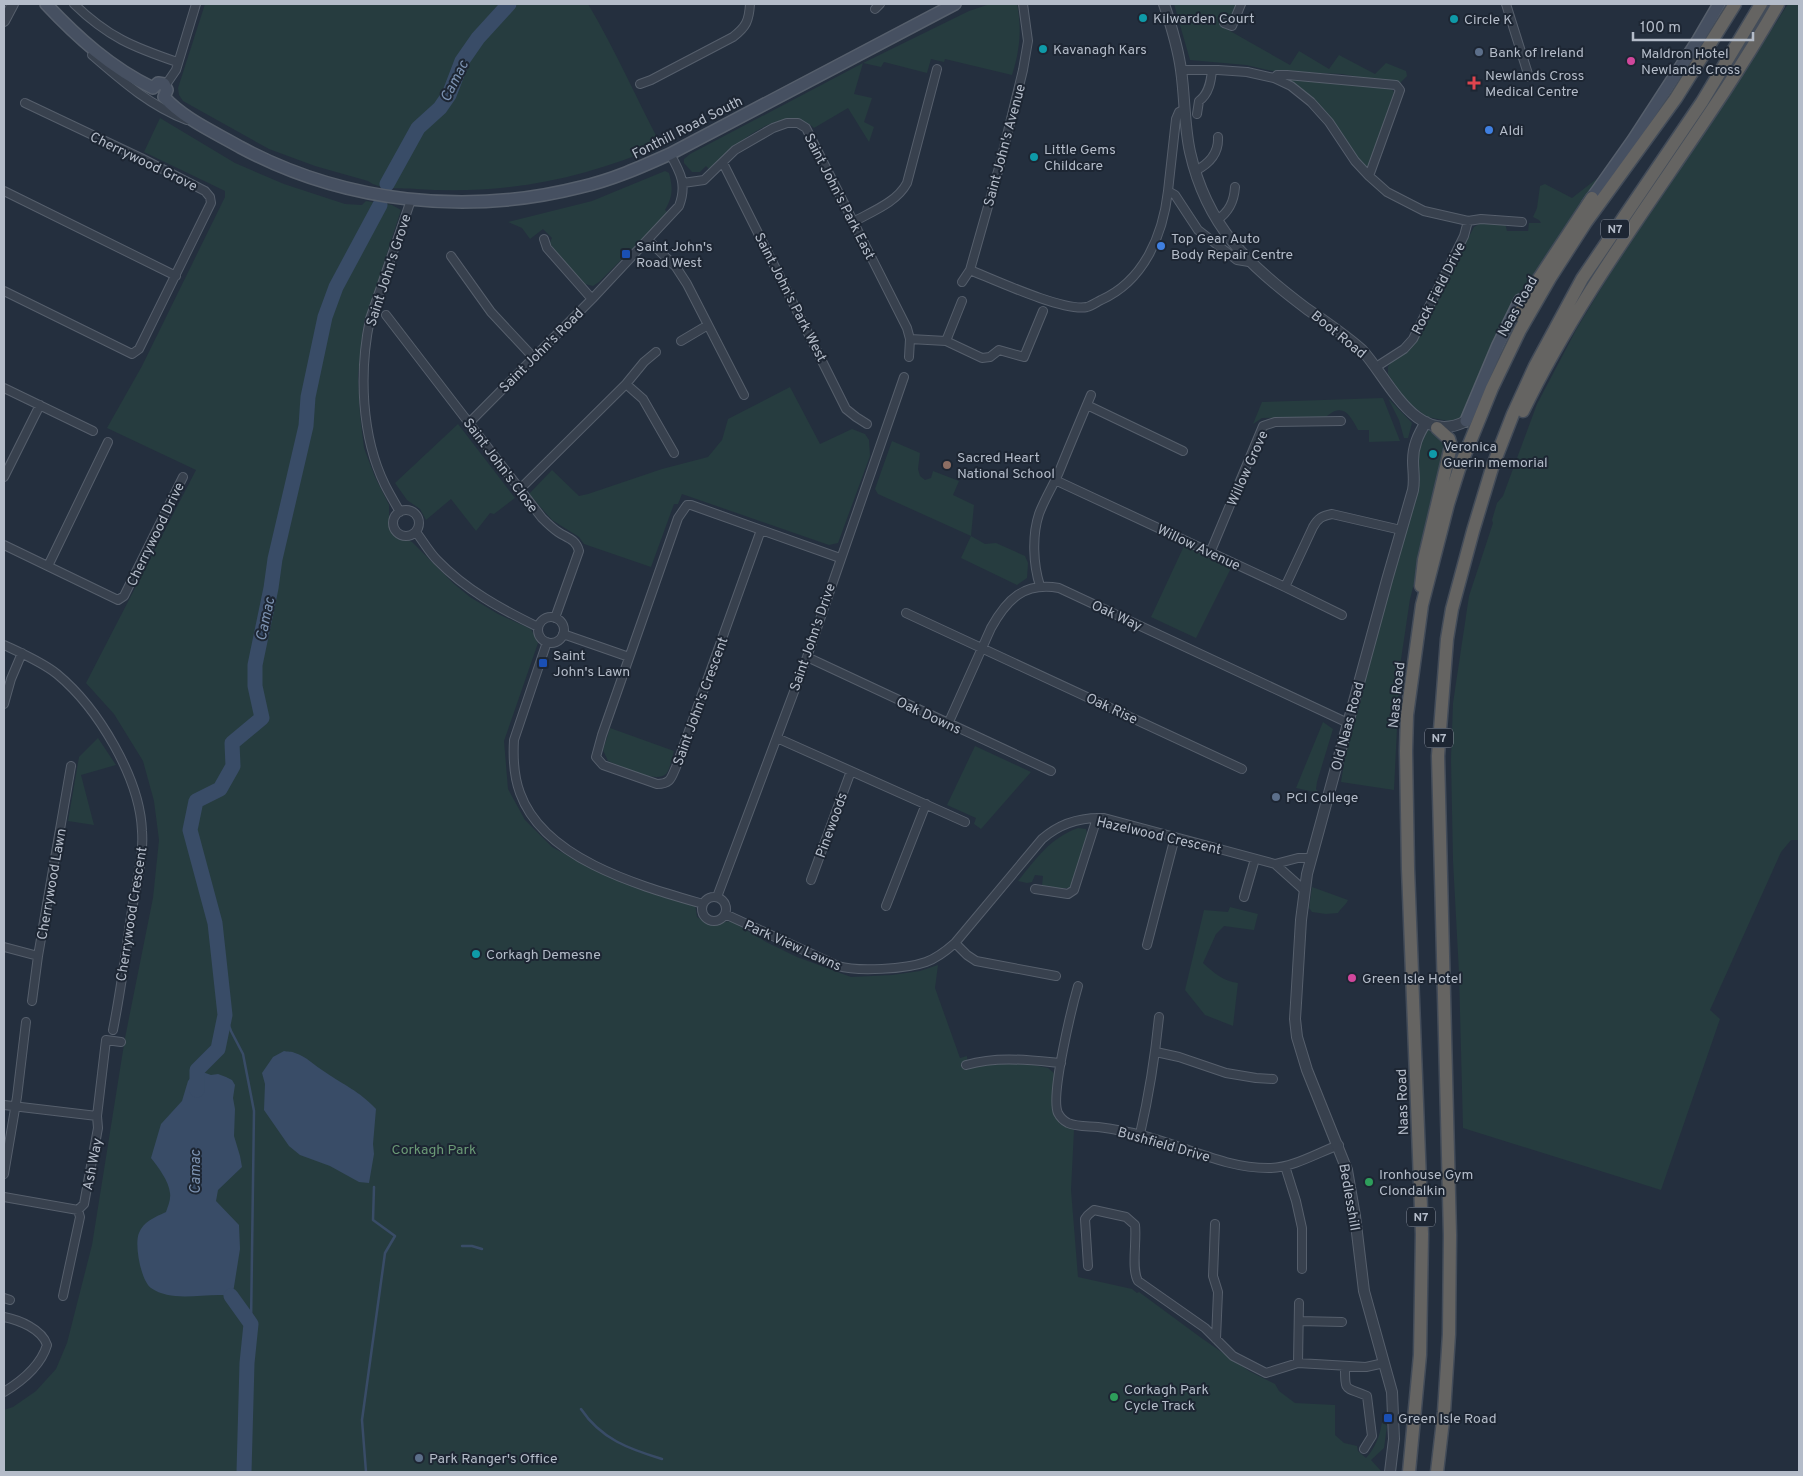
<svg xmlns="http://www.w3.org/2000/svg" width="1803" height="1476" viewBox="0 0 1803 1476" font-family="Overpass,sans-serif">
	<style>
		.green { fill: #263c3f }
		.water { fill: #394c67 }
		.lines { fill: none; stroke-linecap: round; stroke-linejoin: round }
		.stream { stroke: #394c67; stroke-width: 2.5 }
		.river { stroke: #394c67; stroke-width: 15 }
		.minor-casing { stroke: #565f6c; stroke-width: 10 }
		.tertiary-casing { stroke: #565f6c; stroke-width: 12 }
		.secondary-casing { stroke: #565f6c; stroke-width: 14 }
		.trunk-casing { stroke: #434c59; stroke-width: 15 }
		.minor { stroke: #38414e; stroke-width: 8 }
		.tertiary { stroke: #38414e; stroke-width: 10 }
		.secondary { stroke: #465061; stroke-width: 11 }
		.trunk { stroke: #656462; stroke-width: 12 }
		.culture-dot { fill: #0f9aa8; stroke: #1d2633; stroke-width: 2 }
		.service-dot { fill: #5c6f8a; stroke: #1d2633; stroke-width: 2 }
		.hotel-dot { fill: #d1479c; stroke: #1d2633; stroke-width: 2 }
		.health-dot { fill: #e0444e; stroke: #1d2633; stroke-width: 2 }
		.shop-dot { fill: #3f7fe0; stroke: #1d2633; stroke-width: 2 }
		.transit-dot { fill: #1a4fb4; stroke: #1d2633; stroke-width: 2 }
		.education-dot { fill: #8d6e63; stroke: #1d2633; stroke-width: 2 }
		.leisure-dot { fill: #2e9e5b; stroke: #1d2633; stroke-width: 2 }
		.labels { text-anchor: middle; stroke-width: 4; stroke-linejoin: round; paint-order: stroke }
		.shield { fill: #1d2633; stroke: #878f9c; stroke-width: 1 }
		.shield-label { font-size: 12px; font-weight: bold; fill: #b4bcc9 }
		.poi-label { font-size: 14px; fill: #b4bcc9; stroke: #1d2633; text-anchor: start }
		.street-label { font-size: 14px; fill: #b4bcc9; stroke: #1d2633 }
		.park-label { font-size: 14px; fill: #6b9a76; stroke: #1d2633 }
		.water-label { font-size: 15px; font-style: italic; fill: #7c92b1; stroke: #1d2633 }
	</style>
	<rect width="100%" height="100%" fill="#242f3e"/>
	<!-- green -->
	<path class="green" d="M205 4H588C615 49 636 98 661 145 582 180 502 195 416 189 401 188 380 190 368 181L315 166 269 149 183 101 179 95 178 88Z
		M990 4H1017C1022 29 1020 50 1012 75L945 59 944 62 931 59 927 73 884 62 881 67 863 63 854 94 872 98 864 122 874 127 869 142 848 108 814 128C783 99 732 148 709 169L706 166 700 172H692L684 163V159L690 154 863 63 969 11Z
		M1174 4H1237L1229 19H1225L1223 27 1290 65 1299 51 1329 69 1339 55 1375 74 1386 63 1406 71 1407 76 1399 84 1342 74 1272 71 1246 65 1190 60Z
		M1788 4H1799V840H1791L1781 852 1710 1010 1720 1019 1661 1190 1463 1128 1459 973 1453 861 1451 759 1453 703 1469 596 1493 523 1492 520 1497 503 1503 496 1537 404 1577 328 1619 259 1722 107Z
		M1285 78 1390 87 1394 92 1367 172 1292 83Z
		M160 118 235 163 284 184 345 204 362 205 366 201 392 205 401 210 363 328 358 376 360 415 364 448 375 477 389 505V525L403 538 412 542 453 583 470 597 498 614 531 629 538 643 504 741 508 789 525 820 552 847 591 868 638 888 695 904 697 917 710 924 731 921 766 942 797 957 851 977 892 975 920 971 938 965 935 988 960 1058 967 1056 968 1067 1013 1061 1048 1068 1055 1074 1056 1078C1054 1092 1048 1115 1062 1125 1065 1127 1070 1128 1074 1130L1071 1190 1078 1277 1132 1289 1137 1293 1139 1292 1200 1337 1249 1371 1275 1384 1279 1391 1295 1403 1335 1405V1435L1344 1443 1357 1446 1358 1451 1366 1458C1375 1448 1380 1436 1382 1422L1387 1426 1384 1448 1371 1460 1382 1472H4V1410L13 1407 36 1391 56 1369 67 1343 92 1245 125 1038 153 898 159 840 154 801 143 761 114 714 86 683 196 470 107 428 142 366 225 197V191L144 152Z
		M665 171 669 173C673 188 673 196 665 210L668 213 599 282 593 286 585 284 550 247V242L552 238 543 229 530 239 522 228 508 222 592 201Z
		M1599 177 1522 294 1491 356 1466 416 1454 422 1427 417 1405 400 1388 374V367L1392 360 1419 334 1474 227 1481 223H1505L1507 231H1528L1529 223H1541L1539 220 1533 217 1537 208 1540 186 1545 184 1572 198Z
		M790 387 820 444 852 429 865 434 869 440 870 456 838 543 829 545 682 494 678 504H674L651 567 584 544 579 537 552 520 529 494 552 470 579 496 588 494 662 469 708 457 722 440 728 419Z
		M1383 398 1400 441 1369 442V430H1358C1350 415 1343 402 1326 417L1262 418 1253 424 1262 402Z
		M1388 398 1412 423 1408 438H1404L1399 420Z
		M458 424 515 498 494 514 490 513 476 531 451 499 426 520 420 509 407 500 395 483Z
		M1424 426 1442 442 1447 454 1410 599 1400 666 1394 790 1341 782 1345 757 1419 480 1418 441Z
		M892 441 920 453 918 469 920 476 925 480 931 478 933 471 959 481 953 495 974 505 971 536 985 544 996 543 1025 556 1028 563 1027 578 1017 585 961 558 971 536 878 494 875 489Z
		M1184 546 1231 568 1196 638 1151 617Z
		M1323 722 1333 729 1317 782 1316 789 1319 793 1296 788Z
		M610 728 674 751C672 758 670 769 666 774 656 784 620 766 608 761L603 750Z
		M98 738 116 765 81 775 94 825 68 821 79 757Z
		M975 746 1031 772 981 829 974 824 976 818 947 805Z
		M1078 828 1086 829 1087 834 1073 888H1059L1042 886 1043 876 1035 875 1032 882 1027 883 1018 881C1036 859 1050 838 1078 828Z
		M1312 887 1348 900C1346 905 1341 908 1338 913L1326 914 1312 912 1309 908Z
		M1230 907 1258 914 1254 930 1224 926 1216 934 1203 963C1214 973 1223 981 1238 983L1233 1026 1205 1015 1185 990 1204 910 1228 912Z"/>
	<!-- water -->
	<path class="water" d="M284 1051C287 1052 292 1051 295 1053 306 1056 315 1066 325 1072 345 1086 358 1090 376 1109L373 1144 374 1154 369 1183 359 1182 330 1166 300 1155 289 1146 264 1110 265 1084 262 1073 273 1057Z
		M197 1070 211 1075 218 1074 226 1077 232 1080 235 1085 233 1098 235 1109 234 1136 240 1156 242 1167 218 1190 216 1201 239 1225 240 1249 233 1293 243 1311 240 1313C234 1305 233 1299 223 1295 200 1294 171 1302 151 1288 141 1281 134 1244 139 1233 143 1222 155 1217 166 1212 168 1206 171 1200 170 1193 169 1181 158 1167 151 1158L161 1124 182 1101 188 1081Z"/>
	<g class="lines">
		<!-- stream -->
		<path class="stream" d="M225 1015 231 1031 243 1054 254 1111 251 1324
			M462 1246H472L482 1249
			M581 1409C601 1439 629 1449 662 1459
			M366 1472 362 1420 385 1253 395 1236 373 1220 374 1187"/>
		<!-- river -->
		<path class="river" d="M387 184 418 128 440 108 449 95 462 61 478 38 509 4
			M197 1090V1070L218 1049 225 1015 215 923 190 830 196 801 220 789 233 766 232 743 262 718 255 686V665L271 588 275 559 306 426 308 397 325 317 336 287 380 205
			M231 1296 251 1324 247 1363 244 1472"/>
		<!-- minor casing -->
		<g class="minor-casing">
			<path id="minor" d="M74 4C108 37 133 47 177 62
				M1506 4 1529 77
				M875 9 880 4
				M1224 23 1232 26 1241 4
				M92 55C121 80 150 106 187 120
				M1181 70H1218L1247 72 1274 78 1291 86 1311 102 1329 122 1355 161 1369 176 1387 192 1424 211 1468 221 1481 219 1522 222
				M1274 78 1277 75H1287L1396 85 1400 90 1369 176
				M640 84 651 80 733 37C746 27 749 21 750 4
				M165 86 176 70 196 4
				M1185 109 1179 112 1176 119 1168 191 1175 195 1198 230 1237 260 1249 262
				M1197 114 1199 101C1209 94 1211 81 1212 70
				M723 163 846 409 856 417 867 424
				M1195 171C1209 164 1219 154 1218 137
				M683 183 704 180 735 150 773 128 787 123H798L806 128 907 328 910 339 909 357
				M4 191 176 276
				M1217 220C1229 212 1234 202 1235 187
				M853 222C873 211 897 202 907 183L937 69
				M544 239 547 248 592 299
				M648 240 676 267 687 284 744 395
				M451 256 491 312 533 357
				M970 270C995 280 1064 312 1087 307 1091 306 1097 302 1101 300 1144 281 1163 235 1168 191
				M962 282 970 270 1000 164 1023 70 1028 41 1023 4
				M4 291 132 354 139 349 211 203 210 197 205 191 141 158 25 103
				M386 315 542 518C547 523 552 528 558 532 567 538 576 539 579 551L555 618
				M910 339 946 341 982 358 990 357 999 350 1024 357 1043 311
				M681 341 708 325
				M946 341 962 301
				M1376 367 1404 349 1413 339 1464 236 1468 221
				M626 384 643 399 674 453
				M4 388 93 431
				M1087 405 1183 451
				M469 423 592 299 679 206C687 185 681 173 670 154
				M4 477 40 405
				M1055 480 1285 587 1342 615
				M520 489 626 384 644 362 656 352
				M393 523a13 13 0 1 1 26 0a13 13 0 1 1-26 0Z
				M400 512C395 503 390 495 385 485 361 436 359 372 370 319L411 200
				M761 530 676 767C671 778 671 784 657 784L603 765 596 757 602 735 678 518 687 505H691L840 558
				M416 532C423 541 429 552 437 560 466 590 501 609 538 627
				M4 545 118 600 124 596 183 477
				M1210 553 1263 426 1275 422 1341 421
				M48 566 108 442
				M1040 586C1033 564 1032 535 1039 514 1044 500 1053 486 1059 472 1069 447 1080 421 1091 395
				M1285 587 1313 527C1318 518 1322 516 1332 514L1401 530
				M906 613 1242 769
				M538 630a13 13 0 1 1 26 0a13 13 0 1 1-26 0Z
				M563 634 629 657
				M547 642 514 740C513 757 514 777 520 793 544 860 641 886 703 904
				M4 645C21 653 42 662 57 674 98 708 140 778 142 831 144 858 136 883 132 910 126 950 121 990 113 1030
				M807 657 1051 771
				M4 704 11 679 22 653
				M948 724 991 628C1007 599 1024 582 1059 588L1348 723
				M777 738 965 822
				M1275 864 1298 858H1311
				M811 880 851 771
				M1035 889 1068 894 1074 890 1097 818
				M702 909a12 12 0 1 1 24 0a12 12 0 1 1-24 0Z
				M717 897 807 657 904 377
				M1244 897 1255 859
				M886 906 926 804
				M725 914 838 966C858 972 906 969 926 962 937 958 946 951 955 943L1042 839C1060 823 1080 817 1104 818L1275 864 1304 890
				M955 943 967 955 976 961 1056 976
				M1147 945 1175 837
				M4 947 38 956
				M1078 986C1072 1007 1050 1096 1058 1113 1060 1117 1064 1121 1068 1123 1077 1127 1089 1126 1098 1127 1108 1128 1118 1130 1128 1132 1176 1141 1221 1169 1271 1168 1294 1167 1317 1153 1339 1145
				M32 1001 38 956 71 766
				M1156 1052 1179 1057 1226 1073 1256 1078 1273 1079
				M966 1065C998 1056 1028 1060 1061 1063
				M4 1105 97 1116 106 1040 121 1042
				M1140 1134C1149 1095 1155 1057 1159 1017
				M1285 1166 1296 1201 1302 1228V1269
				M4 1174 17 1097 26 1022
				M4 1197 78 1210
				M1215 1224 1213 1276 1218 1292 1216 1339
				M1088 1266 1085 1219 1088 1215 1094 1210 1126 1217 1135 1225C1137 1241 1131 1269 1138 1281L1205 1328 1233 1356 1266 1373 1298 1363 1366 1367 1384 1363
				M63 1296 80 1217 78 1210 84 1204 98 1128 97 1116
				M4 1298 10 1300
				M4 1317C19 1320 42 1329 47 1345 41 1365 22 1381 4 1392
				M1299 1321 1342 1322
				M1298 1363 1299 1303
				M1345 1366C1345 1393 1344 1386 1367 1396L1372 1436 1364 1449"/>
		</g>
		<!-- tertiary casing -->
		<g class="tertiary-casing">
			<path id="tertiary" d="M1164 4C1171 25 1178 47 1181 70 1185 97 1184 125 1190 152 1207 227 1248 265 1307 309 1326 322 1345 335 1362 350 1388 378 1416 448 1466 421
				M4 21 13 4
				M1390 1472 1394 1439 1392 1392 1364 1291 1355 1216 1347 1170 1307 1070 1297 1037 1295 1019 1296 1003 1301 920 1307 874 1387 580 1413 490C1415 479 1413 471 1413 461 1413 446 1418 435 1426 422"/>
		</g>
		<!-- secondary casing -->
		<g class="secondary-casing">
			<path id="secondary" d="M46 4C77 37 111 68 153 88
				M153 88 158 83 164 84 167 90 164 97
				M164 97C184 119 214 132 240 147 344 203 467 216 581 187 612 180 641 167 670 154L955 4
				M1587 205 1633 140 1698 40 1719 4
				M1466 421 1498 345 1520 300"/>
		</g>
		<!-- trunk casing -->
		<g class="trunk-casing">
			<path id="trunk" d="M1519 315 1540 277 1592 198
				M1523 411C1593 266 1699 143 1778 4
				M1421 586 1424 560 1451 446 1449 439 1437 428
				M1409 1472 1420 1355 1422 1234 1408 869 1406 751 1407 715 1422 605 1448 504 1459 469 1492 388 1520 330 1550 278 1586 222 1676 98 1735 4
				M1437 1472 1444 1412 1449 1334 1450 1235 1438 756 1447 639 1452 609 1473 531 1492 468 1513 414 1535 366 1582 279 1702 102 1761 4"/>
		</g>
		<!-- minor -->
		<use href="#minor" class="minor"/>
		<!-- tertiary -->
		<use href="#tertiary" class="tertiary"/>
		<!-- secondary -->
		<use href="#secondary" class="secondary"/>
		<!-- trunk -->
		<use href="#trunk" class="trunk"/>
	</g>
	<!-- markers -->
	<g class="culture-dot">
		<circle cx="1143" cy="18" r="5"/>
		<circle cx="1454" cy="19" r="5"/>
		<circle cx="1043" cy="49" r="5"/>
		<circle cx="1034" cy="157" r="5"/>
		<circle cx="1433" cy="454" r="5"/>
		<circle cx="476" cy="954" r="5"/>
	</g>
	<g class="service-dot">
		<circle cx="1479" cy="52" r="5"/>
		<circle cx="1276" cy="797" r="5"/>
		<circle cx="419" cy="1458" r="5"/>
	</g>
	<g class="hotel-dot">
		<circle cx="1631" cy="61" r="5"/>
		<circle cx="1352" cy="978" r="5"/>
	</g>
	<path class="health-dot" d="M1471.5 75.5h5v5h5v5h-5v5h-5v-5h-5v-5h5z"/>
	<g class="shop-dot">
		<circle cx="1489" cy="130" r="5"/>
		<circle cx="1161" cy="246" r="5"/>
	</g>
	<g class="transit-dot">
		<rect x="621" y="249" width="10" height="10" rx="2.5"/>
		<rect x="538" y="658" width="10" height="10" rx="2.5"/>
		<rect x="1383" y="1413" width="10" height="10" rx="2.5"/>
	</g>
	<circle class="education-dot" cx="947" cy="465" r="5"/>
	<g class="leisure-dot">
		<circle cx="1369" cy="1182" r="5"/>
		<circle cx="1114" cy="1397" r="5"/>
	</g>
	<g class="labels">
		<!-- shield labels -->
		<g class="shield">
			<rect x="1601" y="219.5" width="28" height="19" rx="4"/>
			<rect x="1425" y="728.5" width="28" height="19" rx="4"/>
			<rect x="1407" y="1207.5" width="28" height="19" rx="4"/>
		</g>
		<g class="shield-label">
			<text x="1615" y="233">N7</text>
			<text x="1439" y="742">N7</text>
			<text x="1421" y="1221">N7</text>
		</g>
		<!-- poi labels -->
		<g class="poi-label">
			<text x="1153" y="23">Kilwarden Court</text>
			<text x="1464" y="24">Circle K</text>
			<text x="1053" y="54">Kavanagh Kars</text>
			<text x="1489" y="57">Bank of Ireland</text>
			<text x="1641" y="58">Maldron Hotel<tspan x="1641" dy="16">Newlands Cross</tspan></text>
			<text x="1485" y="80">Newlands Cross<tspan x="1485" dy="16">Medical Centre</tspan></text>
			<text x="1499" y="135">Aldi</text>
			<text x="1044" y="154">Little Gems<tspan x="1044" dy="16">Childcare</tspan></text>
			<text x="1171" y="243">Top Gear Auto<tspan x="1171" dy="16">Body Repair Centre</tspan></text>
			<text x="636" y="251">Saint John's<tspan x="636" dy="16">Road West</tspan></text>
			<text x="1443" y="451">Veronica<tspan x="1443" dy="16">Guerin memorial</tspan></text>
			<text x="957" y="462">Sacred Heart<tspan x="957" dy="16">National School</tspan></text>
			<text x="553" y="660">Saint<tspan x="553" dy="16">John's Lawn</tspan></text>
			<text x="1286" y="802">PCI College</text>
			<text x="486" y="959">Corkagh Demesne</text>
			<text x="1362" y="983">Green Isle Hotel</text>
			<text x="1379" y="1179">Ironhouse Gym<tspan x="1379" dy="16">Clondalkin</tspan></text>
			<text x="1124" y="1394">Corkagh Park<tspan x="1124" dy="16">Cycle Track</tspan></text>
			<text x="1398" y="1423">Green Isle Road</text>
			<text x="429" y="1463">Park Ranger's Office</text>
		</g>
		<!-- street labels -->
		<g class="street-label">
			<text transform="translate(687 127) rotate(-27)" y="5">Fonthill Road South</text>
			<text transform="translate(1004 145) rotate(-75)" y="5">Saint John's Avenue</text>
			<text transform="translate(144 161) rotate(26)" y="5">Cherrywood Grove</text>
			<text transform="translate(840 196) rotate(63)" y="5">Saint John's Park East</text>
			<text transform="translate(388 270) rotate(-72)" y="5">Saint John's Grove</text>
			<text transform="translate(1438 288) rotate(-63)" y="5">Rock Field Drive</text>
			<text transform="translate(791 297) rotate(63)" y="5">Saint John's Park West</text>
			<text transform="translate(1517 306) rotate(-61)" y="5">Naas Road</text>
			<text transform="translate(1339 334) rotate(39)" y="5">Boot Road</text>
			<text transform="translate(541 350) rotate(-45)" y="5">Saint John's Road</text>
			<text transform="translate(501 465) rotate(53)" y="5">Saint John's Close</text>
			<text transform="translate(1247 468) rotate(-66)" y="5">Willow Grove</text>
			<text transform="translate(155 534) rotate(-64)" y="5">Cherrywood Drive</text>
			<text transform="translate(1199 547) rotate(25)" y="5">Willow Avenue</text>
			<text transform="translate(1117 615) rotate(25)" y="5">Oak Way</text>
			<text transform="translate(812 637) rotate(-71)" y="5">Saint John's Drive</text>
			<text transform="translate(1396 695) rotate(-84)" y="5">Naas Road</text>
			<text transform="translate(700 701) rotate(-70)" y="5">Saint John's Crescent</text>
			<text transform="translate(1112 708) rotate(25)" y="5">Oak Rise</text>
			<text transform="translate(929 715) rotate(25)" y="5">Oak Downs</text>
			<text transform="translate(1347 726) rotate(-75)" y="5">Old Naas Road</text>
			<text transform="translate(831 825) rotate(-70)" y="5">Pinewoods</text>
			<text transform="translate(1159 835) rotate(13)" y="5">Hazelwood Crescent</text>
			<text transform="translate(51 884) rotate(-80)" y="5">Cherrywood Lawn</text>
			<text transform="translate(131 914) rotate(-81)" y="5">Cherrywood Crescent</text>
			<text transform="translate(793 945) rotate(24)" y="5">Park View Lawns</text>
			<text transform="translate(1402 1102) rotate(-92)" y="5">Naas Road</text>
			<text transform="translate(1164 1144) rotate(16)" y="5">Bushfield Drive</text>
			<text transform="translate(92 1164) rotate(-79)" y="5">Ash Way</text>
			<text transform="translate(1350 1197) rotate(80)" y="5">Bedlesshill</text>
		</g>
		<!-- park labels -->
		<g class="park-label">
			<text x="434" y="1154">Corkagh Park</text>
		</g>
		<!-- water labels -->
		<g class="water-label">
			<text transform="translate(454 81) rotate(-63)" y="5">Camac</text>
			<text transform="translate(265 619) rotate(-78)" y="5">Camac</text>
			<text transform="translate(195 1172) rotate(-90)" y="5">Camac</text>
		</g>
	</g>
	<!-- border -->
	<rect width="1803" height="1476" fill="none" stroke="#b4bcc9" stroke-width="10"/>
	<!-- scale -->
	<path d="M1633 32v8h120v-8" fill="none" stroke="#b4bcc9" stroke-width="2.5"/>
	<text x="1640" y="32" font-size="15" fill="#b4bcc9" stroke="#1d2633" stroke-width="4" paint-order="stroke">100 m</text>
</svg>
